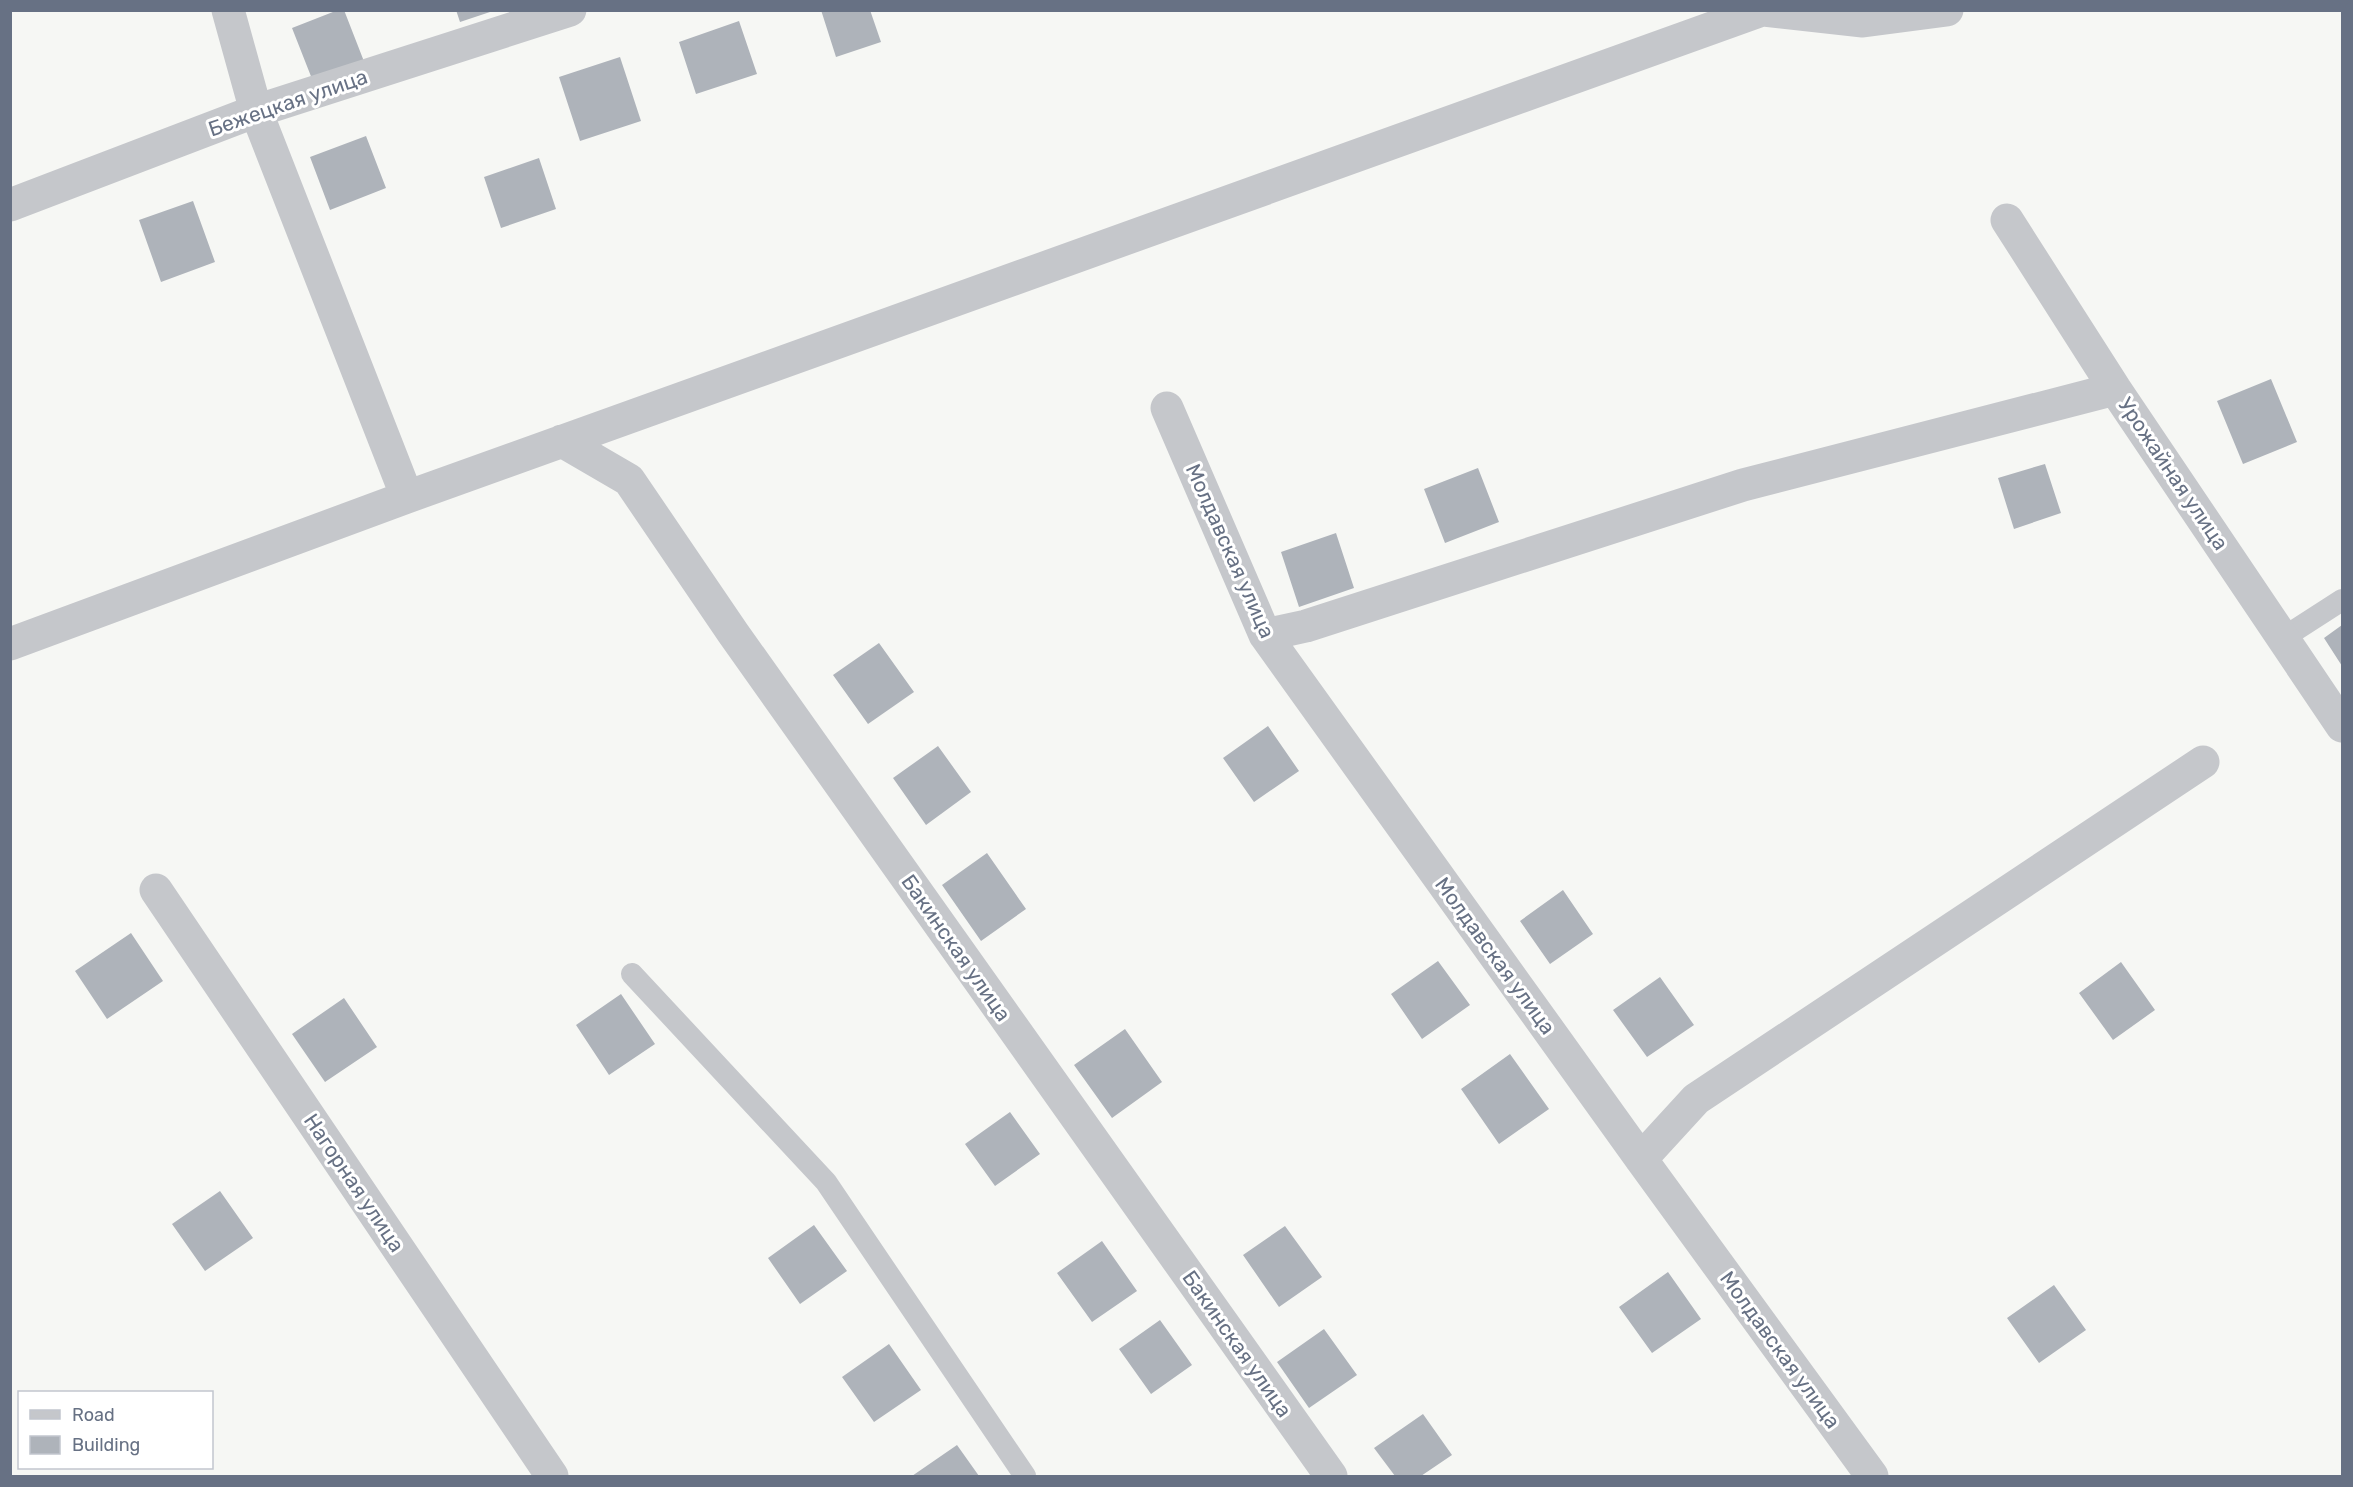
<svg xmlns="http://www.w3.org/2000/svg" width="2353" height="1487" viewBox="0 0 2353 1487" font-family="Rubik,sans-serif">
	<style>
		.building { fill: #aeb3ba }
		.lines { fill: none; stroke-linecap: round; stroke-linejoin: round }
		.lane { stroke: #c5c7cb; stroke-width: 22 }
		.street { stroke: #c5c7cb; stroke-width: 33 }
		.labels { text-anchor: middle; stroke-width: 6; stroke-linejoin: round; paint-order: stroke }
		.street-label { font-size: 21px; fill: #677184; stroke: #fff }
	</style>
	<rect width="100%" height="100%" fill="#f6f7f4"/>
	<!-- building -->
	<path class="building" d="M338 10H344L365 64 314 84 292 28Z
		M456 10H493V11L460 22Z
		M821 10H870L881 42 836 57Z
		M739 21 757 74 696 94 679 42Z
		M620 57 641 121 580 141 559 77Z
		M366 136 386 188 330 210 310 157Z
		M539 158 556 209 501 228 484 177Z
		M193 201 215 262 161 282 139 220Z
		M2271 379 2297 442 2243 464 2217 401Z
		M2045 464 2061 513 2014 529 1998 478Z
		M1478 468 1499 522 1445 543 1424 489Z
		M1336 533 1354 588 1299 607 1281 552Z
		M2342 625V666L2324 638Z
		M879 643 914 692 868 724 833 675Z
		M1268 726 1299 771 1254 802 1223 758Z
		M938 746 971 792 926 825 893 778Z
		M987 853 1026 909 981 941 942 885Z
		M1563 890 1593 934 1550 964 1520 921Z
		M131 933 163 981 107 1019 75 971Z
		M1438 961 1470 1005 1422 1039 1391 994Z
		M2121 962 2155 1010 2113 1040 2079 993Z
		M1660 977 1694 1025 1647 1057 1613 1010Z
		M621 994 655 1044 609 1075 576 1025Z
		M344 998 377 1047 325 1082 292 1034Z
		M1125 1029 1162 1082 1112 1118 1074 1065Z
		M1510 1054 1549 1109 1499 1144 1461 1089Z
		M1010 1112 1040 1154 995 1186 965 1144Z
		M220 1191 253 1238 205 1271 172 1224Z
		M814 1225 847 1271 800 1304 768 1258Z
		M1285 1226 1322 1277 1279 1307 1243 1255Z
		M1102 1241 1137 1291 1092 1322 1057 1273Z
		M1668 1272 1701 1319 1652 1353 1619 1307Z
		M2054 1285 2086 1330 2039 1363 2007 1318Z
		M1160 1320 1192 1365 1151 1394 1119 1349Z
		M1324 1329 1357 1375 1309 1408 1277 1362Z
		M889 1344 921 1390 874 1422 842 1377Z
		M1423 1414 1452 1455 1421 1476H1395L1374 1448Z
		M957 1445 979 1476H912Z"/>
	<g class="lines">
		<!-- lane -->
		<path class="lane" d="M2283 638 2342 600
			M632 974 826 1182 1025 1476"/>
		<!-- street -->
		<path class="street" d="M228 10 256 111 407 497
			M1764 10 1863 21 1947 10
			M10 205 256 111 570 10
			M2007 220 2115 389 2342 726
			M1167 408 1265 635 1641 1159 1872 1476
			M562 441 629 480 733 633 1331 1476
			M1265 635 1306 626 1743 485 2115 389
			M10 644 407 497 1762 10
			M156 890 552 1476
			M1641 1159 1696 1099 2203 762"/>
	</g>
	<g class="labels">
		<!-- street labels -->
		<g class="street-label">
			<text transform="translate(288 103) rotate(-19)" y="7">Бежецкая улица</text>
			<text transform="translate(2173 474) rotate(56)" y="7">Урожайная улица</text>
			<text transform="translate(1230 551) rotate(66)" y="7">Молдавская улица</text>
			<text transform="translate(956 948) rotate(55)" y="7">Бакинская улица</text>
			<text transform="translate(1495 956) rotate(54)" y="7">Молдавская улица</text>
			<text transform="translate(354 1183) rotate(56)" y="7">Нагорная улица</text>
			<text transform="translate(1237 1344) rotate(55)" y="7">Бакинская улица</text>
			<text transform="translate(1780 1350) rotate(54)" y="7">Молдавская улица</text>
		</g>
	</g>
	<!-- border -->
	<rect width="2353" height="1487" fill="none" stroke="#677184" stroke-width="24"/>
	<!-- legend -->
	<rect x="18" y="1391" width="195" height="78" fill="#ffffff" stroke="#c2c6ce" stroke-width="1.5"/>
	<rect x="30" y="1410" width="30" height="9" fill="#c5c7cb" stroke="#c2c6ce" stroke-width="1.5"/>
	<text x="72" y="1421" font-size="18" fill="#677184">Road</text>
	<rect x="30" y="1436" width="30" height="18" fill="#aeb3ba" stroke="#c2c6ce" stroke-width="1.5"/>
	<text x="72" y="1451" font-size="18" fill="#677184">Building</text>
</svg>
